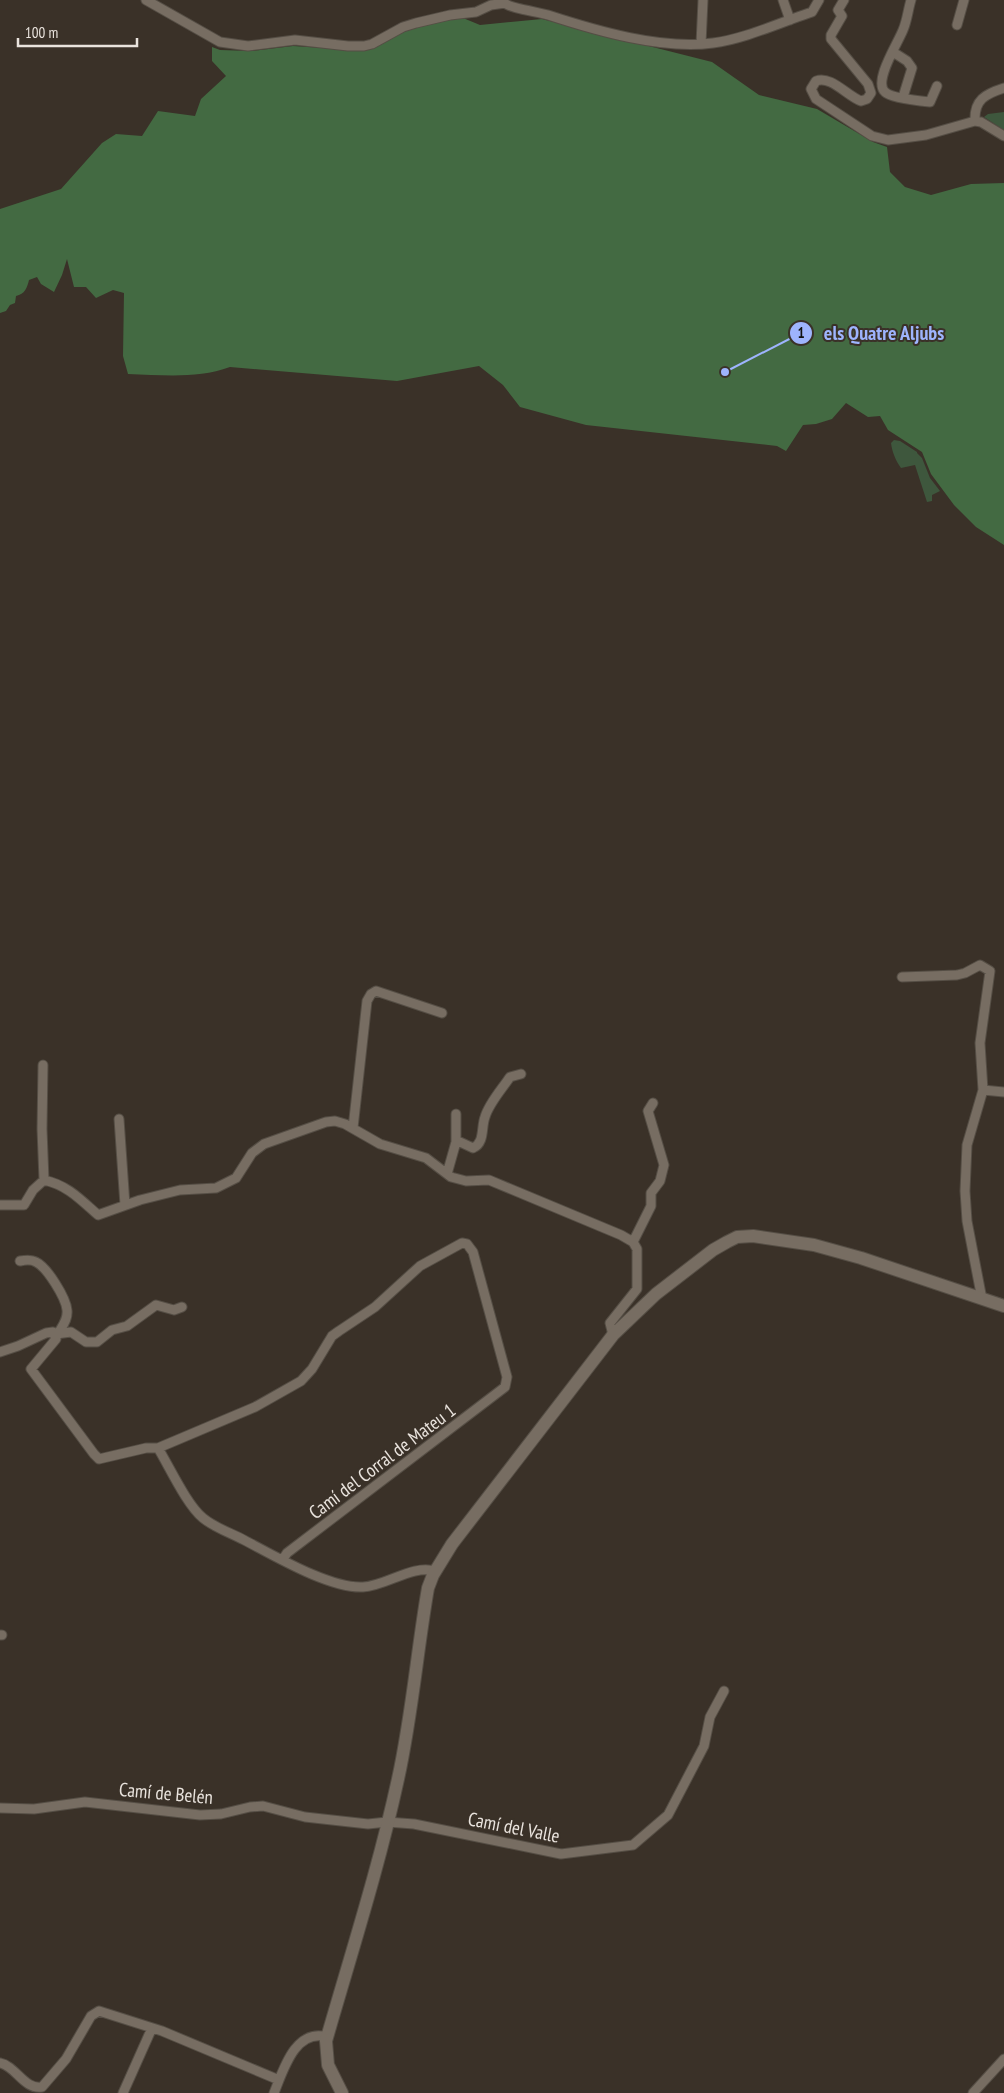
<svg xmlns="http://www.w3.org/2000/svg" width="1004" height="2093" viewBox="0 0 1004 2093" font-family="'PT Sans Narrow',sans-serif">
	<style>
		.green { fill: #3e573d }
		.forest { fill: #436a42 }
		.lines { fill: none; stroke-linecap: round; stroke-linejoin: round }
		.street-casing { stroke: #554e45; stroke-width: 11 }
		.secondary-casing { stroke: #554e45; stroke-width: 14 }
		.street { stroke: #776d62; stroke-width: 9 }
		.secondary { stroke: #776d62; stroke-width: 12 }
		.labels { text-anchor: middle; stroke-width: 4; stroke-linejoin: round; paint-order: stroke }
		.street-label { font-size: 19px; fill: #e9e3dd; stroke: #3a3128 }
		.leader { fill: none; stroke: #9eb4fd; stroke-width: 2 }
		.callout-dot { fill: #9eb4fd; stroke: #3a3128; stroke-width: 2 }
		.mark-label { font-size: 15px; text-anchor: middle; font-weight: bold; fill: #111 }
		.callout-label { font-size: 20px; text-anchor: middle; font-weight: bold; fill: #9eb4fd; stroke: #3a3128; stroke-width: 4; stroke-linejoin: round; paint-order: stroke }
	</style>
	<rect width="100%" height="100%" fill="#3a3128"/>
	<!-- green -->
	<path class="green" d="M1004 112V130L984 117 988 114Z
		M894 440 900 441 917 452V453L922 458 930 478 940 491 932 495V501L927 502 915 465 901 468C896 461 892 452 891 443Z"/>
	<!-- forest -->
	<path class="forest" d="M463 18 480 25 542 19 712 62 759 95 817 109 873 142 887 147 890 172 905 187 931 195 971 184 1004 183V545L976 527 954 505 931 474 922 452 888 430 880 416 868 417 846 403 832 419 816 424 803 425 786 451 777 446 586 425 520 407 503 385 479 366 397 381 230 367C197 379 163 375 128 374L123 356 124 293 113 290 96 298 86 287H74L67 259 62 275 54 292 41 284 37 277 29 280C27 288 25 294 16 296L15 303 10 305 6 311 0 313V209L61 189 102 143 116 134 142 136 158 111 195 116 201 99 226 76 212 61V47L220 50 251 51 293 46 354 50 402 32 436 22Z"/>
	<g class="lines">
		<!-- street casing -->
		<g class="street-casing">
			<path id="street" d="M146 0 220 42 248 46 295 40 348 46H364L372 44 403 27 416 23 450 15 476 12 491 5 505 3
				M783 0 790 20
				M844 0 838 10 842 16 831 35V39L868 84 871 93 867 99 861 101C847 96 831 75 816 81L811 89 816 99 872 136 888 140 926 135 975 121 981 122 1004 136
				M911 0C908 10 907 21 903 30 898 43 873 81 885 92 891 98 920 101 930 102L937 86
				M505 3C509 8 539 12 548 15 597 31 662 50 713 43 744 39 779 23 809 13L812 12 819 0
				M957 25 964 0
				M701 44 703 0
				M893 52 907 61 912 68 903 97
				M975 121C974 100 985 94 1004 88
				M902 977 957 975 965 973 980 965 990 971 980 1043 983 1090 967 1145 965 1191 967 1221 982 1299
				M43 1065 42 1129 44 1180
				M983 1090 1004 1092
				M119 1119 125 1205
				M353 1128 367 1001 371 994 376 991 442 1013
				M456 1142H460L473 1148C485 1143 481 1127 485 1117 489 1103 502 1089 510 1077L521 1074
				M447 1174 456 1142V1114
				M0 1205H24L33 1190 44 1180C67 1185 80 1199 98 1215L140 1200 180 1190 216 1188 236 1178 252 1153 264 1144 326 1122 335 1121 345 1124 380 1144 426 1158 451 1177 466 1181 489 1180 621 1235 633 1242 637 1249V1289L610 1323 613 1335
				M633 1242 651 1206V1193L660 1181 664 1165 648 1111 653 1103
				M20 1261C25 1260 31 1259 36 1262 47 1267 66 1298 67 1310 68 1319 63 1325 59 1332
				M56 1334 71 1332 86 1342H97L112 1330 127 1326 156 1305 174 1310 182 1307
				M0 1352 18 1346 46 1333 53 1332 56 1339 31 1369 94 1454 99 1459 146 1448H158L255 1407 301 1381 312 1369 332 1336 339 1331 375 1307 420 1266 462 1243 467 1244 473 1252 507 1377 505 1387 287 1553 283 1559
				M158 1448C170 1468 187 1505 203 1518 215 1528 231 1533 244 1540 273 1555 330 1589 363 1587 386 1586 413 1564 435 1571
				M0 1635H2
				M0 1808 34 1809 85 1802 200 1815 221 1814 250 1807 263 1806 305 1817 368 1824 387 1822 414 1824 561 1854 633 1845 668 1815 704 1746 710 1717 724 1691
				M0 2063C16 2066 24 2090 42 2087L66 2059 91 2016 99 2011 162 2031 279 2080
				M123 2093 152 2028
				M274 2093C283 2071 295 2028 327 2037
				M973 2093 1004 2059"/>
		</g>
		<!-- secondary casing -->
		<g class="secondary-casing">
			<path id="secondary" d="M342 2093 328 2065 326 2041C351 1954 379 1867 398 1779 412 1716 417 1651 428 1588L433 1575 452 1544 613 1335 656 1294 713 1250 727 1242 737 1237 753 1236 814 1245 861 1258 1004 1306"/>
		</g>
		<!-- street -->
		<use href="#street" class="street"/>
		<!-- secondary -->
		<use href="#secondary" class="secondary"/>
	</g>
	<g class="labels">
		<!-- street labels -->
		<g class="street-label">
			<text transform="translate(382 1461) rotate(-37)" y="7">Camí del Corral de Mateu 1</text>
			<text transform="translate(166 1793) rotate(5)" y="7">Camí de Belén</text>
			<text transform="translate(514 1827) rotate(11)" y="7">Camí del Valle</text>
		</g>
	</g>
	<!-- callouts -->
	<path class="leader" d="M725 372L801 333"/>
	<g class="callout-dot">
		<circle cx="725" cy="372" r="5"/>
		<circle cx="801" cy="333" r="12"/>
	</g>
	<g class="mark-label">
		<text x="801" y="338">1</text>
	</g>
	<g class="callout-label">
		<text x="884" y="340">els Quatre Aljubs</text>
	</g>
	<!-- scale -->
	<path d="M18 38v8h119v-8" fill="none" stroke="#e9e3dd" stroke-width="2.5"/>
	<text x="25" y="38" font-size="15" fill="#e9e3dd" stroke="#3a3128" stroke-width="4" paint-order="stroke">100 m</text>
</svg>
